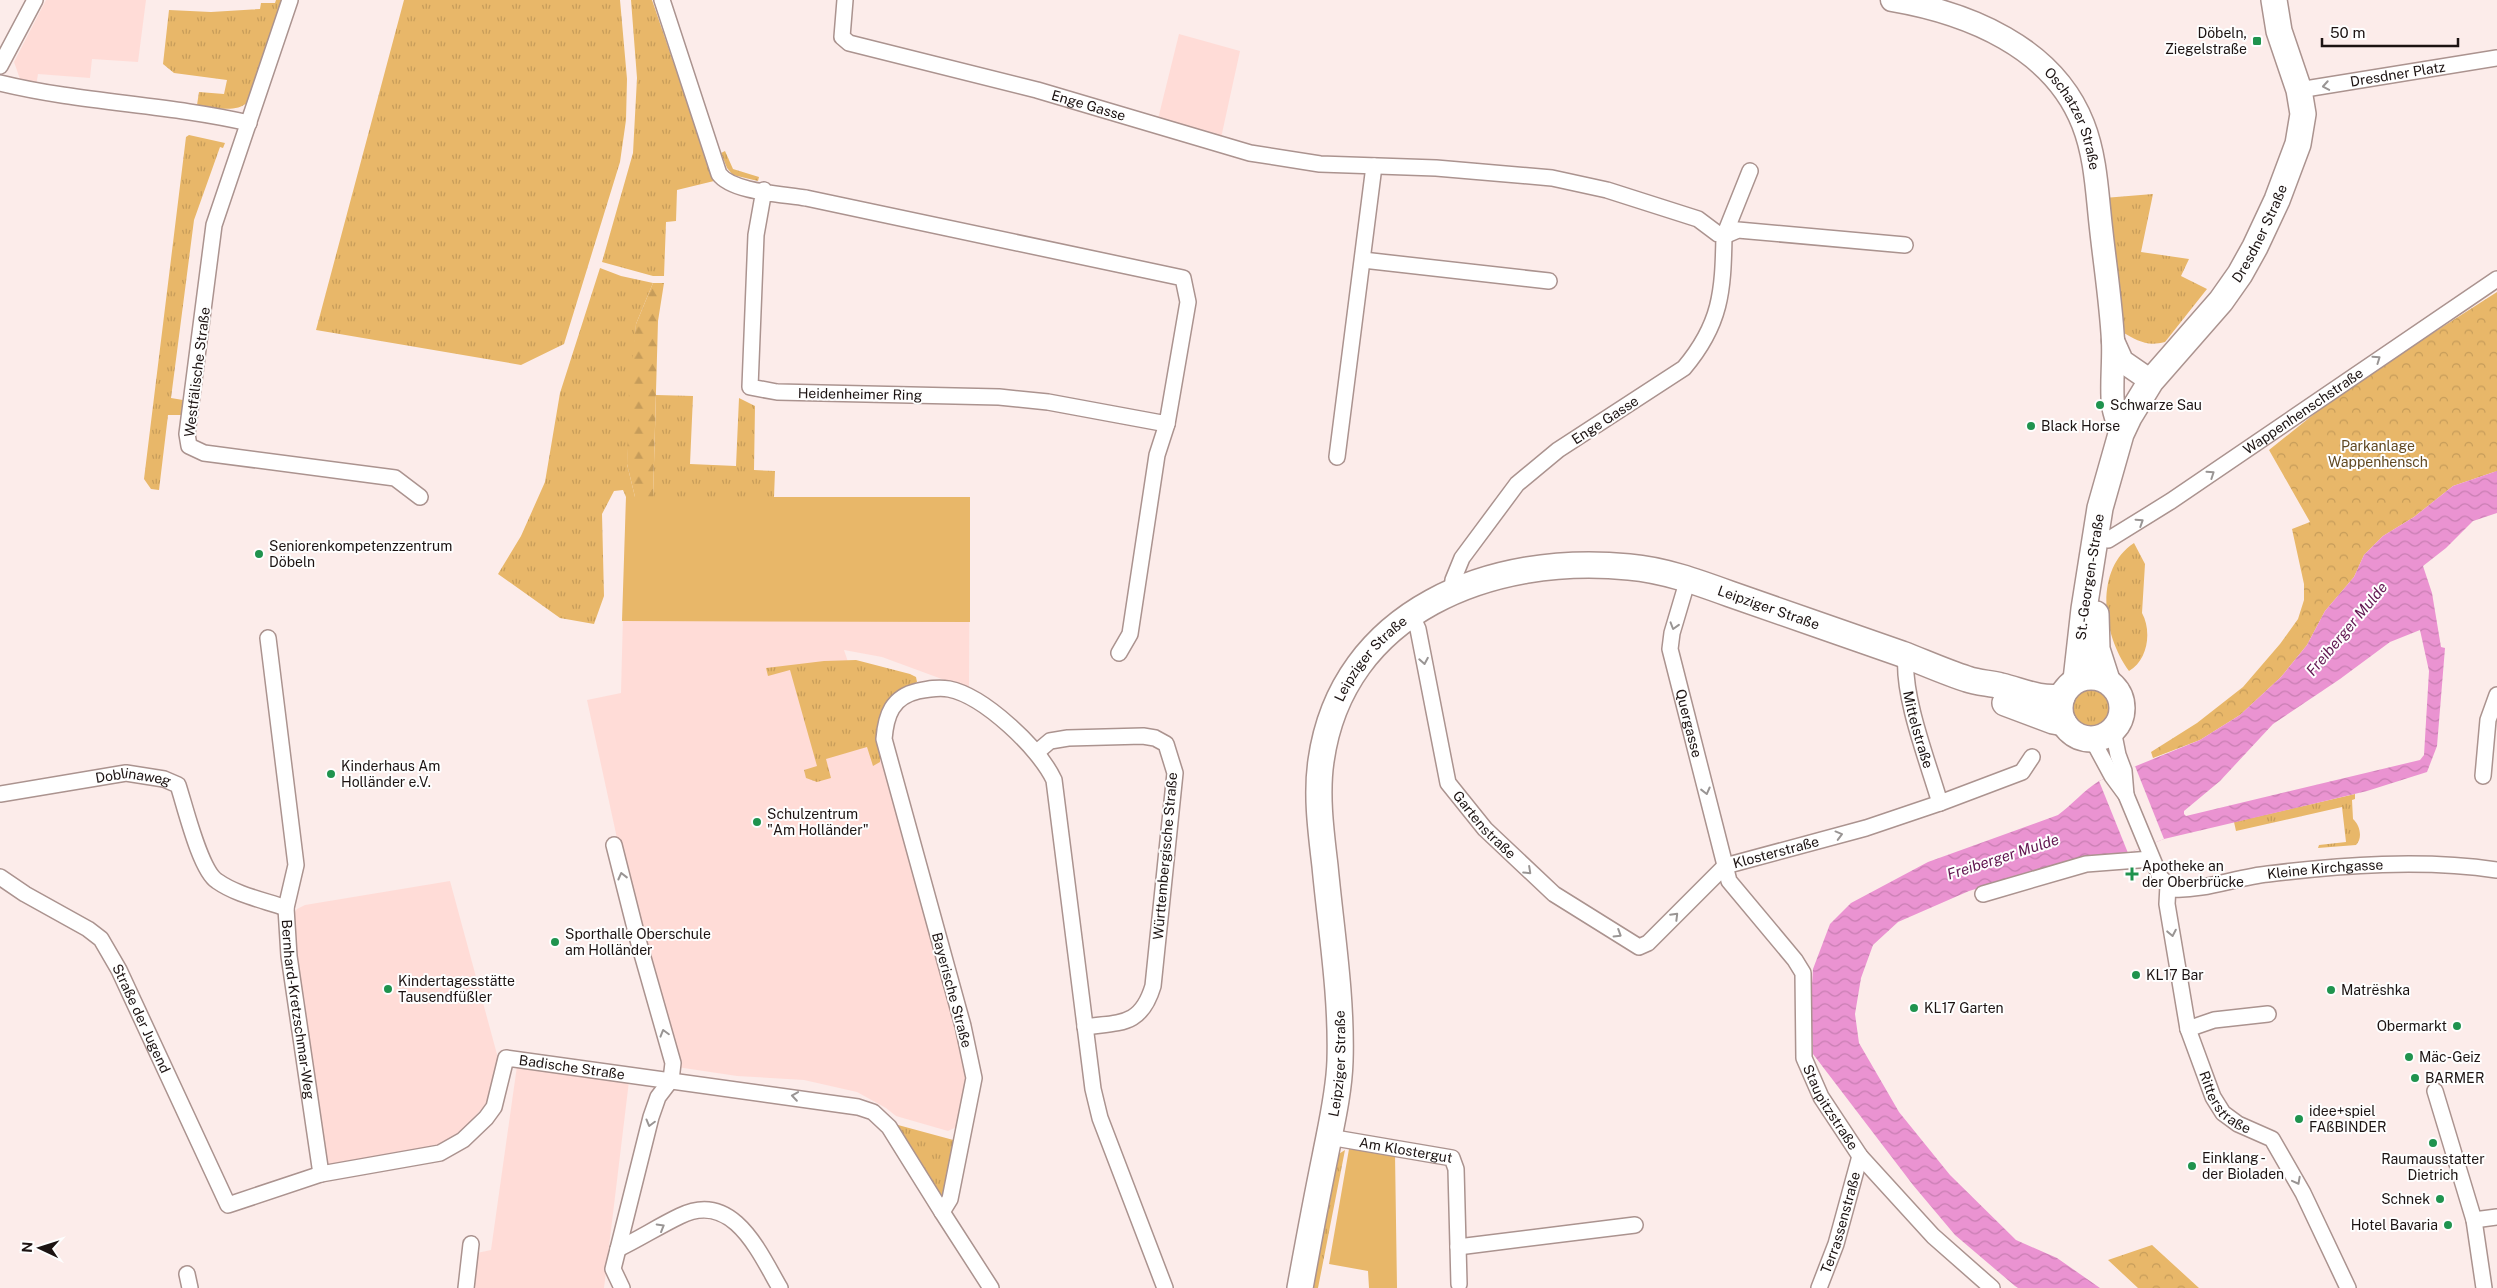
<svg xmlns="http://www.w3.org/2000/svg" width="2497" height="1288" viewBox="0 0 2497 1288" font-family="'Public Sans',sans-serif">
	<style>
		.built { fill: #ffdcd7 }
		.grass { fill: url(#grass-tufts) }
		.forest { fill: url(#forest-firs) }
		.park { fill: url(#park-crowns) }
		.garden { fill: #e8b769 }
		.water { fill: url(#water-waves); fill-rule: evenodd }
		.pier { fill: #fcecea }
		.lines { fill: none; stroke-linecap: round; stroke-linejoin: round }
		.minor-casing { stroke: #ab938f; stroke-width: 18 }
		.secondary-casing { stroke: #ab938f; stroke-width: 25 }
		.primary-casing { stroke: #ab938f; stroke-width: 28 }
		.minor { stroke: #fff; stroke-width: 15 }
		.secondary { stroke: #fff; stroke-width: 22 }
		.primary { stroke: #fff; stroke-width: 25 }
		.oneway { stroke: #999594 }
		.poi-dot { fill: #1f934e; stroke: #fefefe; stroke-width: 2 }
		.labels { text-anchor: middle; stroke-width: 4; stroke-linejoin: round; paint-order: stroke }
		.poi-label { font-size: 14px; fill: #1c1312; stroke: #fefefe; text-anchor: start }
		.street-label { font-size: 14px; fill: #1c1312; stroke: #fefefe }
		.park-label { font-size: 14px; fill: #604821; stroke: #fefefe }
		.water-label { font-size: 15px; font-style: italic; fill: #611650; stroke: #fefefe }
	</style>
	<defs>
		<pattern id="grass-tufts" width="24" height="20" patternUnits="userSpaceOnUse" patternTransform="scale(1.25)"><rect width="24" height="20" fill="#e8b769"/><path d="M3 7l-1-3M5 7V3M7 7l1-3M15 17l-1-3M17 17v-4M19 17l1-3" fill="none" stroke="#c69c5a"/></pattern>
		<pattern id="forest-firs" width="22" height="20" patternUnits="userSpaceOnUse" patternTransform="scale(1.25)"><rect width="22" height="20" fill="#e8b769"/><path d="M5 1l3.5 6h-7zM16 11l3.5 6h-7z" fill="#c69c5a"/></pattern>
		<pattern id="park-crowns" width="20" height="18" patternUnits="userSpaceOnUse" patternTransform="scale(1.25)"><rect width="20" height="18" fill="#e8b769"/><path d="M2 6a3 3 0 1 1 6 0M12 15a3 3 0 1 1 6 0" fill="none" stroke="#c69c5a"/></pattern>
		<pattern id="water-waves" width="16" height="10" patternUnits="userSpaceOnUse" patternTransform="scale(1.25)"><rect width="16" height="10" fill="#ea93d1"/><path d="M0 5q4-4 8 0t8 0" fill="none" stroke="#c87eb2"/></pattern>
	</defs>
	<rect width="100%" height="100%" fill="#fcecea"/>
	<!-- built -->
	<path class="built" d="M46 0H146L138 62 92 59 90 78 38 74 36 86 20 79 14 62Z
		M1179 34 1240 51 1221 138 1158 119Z
		M626 497H970L969 689 882 657 844 650 892 792 966 1065 968 1086 961 1125 948 1131 896 1116 886 1108 857 1092 804 1080 737 1076 677 1067 620 852 587 700 621 693Z
		M450 881 498 1058 493 1092 486 1104 459 1134 434 1149 329 1166 325 1162 290 919 297 909 305 905Z
		M517 1066 629 1081 604 1288H472L477 1253 491 1250Z"/>
	<!-- grass -->
	<path class="grass" d="M276 0H282L248 102C235 114 213 107 197 105L199 92 224 94 227 80 174 73 163 64 169 10 211 12 260 9 261 3H275Z
		M404 0H620L627 79 626 120 620 162 564 344 521 365 316 330Z
		M631 0H652L714 181 677 190 676 221 666 222 664 276H653L602 262 633 153 637 78Z
		M189 135 225 143 223 148 220 147 194 220 171 398 183 400 181 415H168L159 490 151 489 144 479 186 137Z
		M725 151 733 169 759 177 758 181 733 175 727 168 721 153Z
		M2153 194 2141 252 2189 259 2181 276 2207 289 2165 342C2146 347 2137 340 2122 332L2104 198Z
		M600 268 621 276 653 283 636 324 627 464 635 497H626L623 490 614 491 602 514 604 596 594 624 560 618 498 574 521 536 545 482 560 393Z
		M656 395 693 396 690 464 736 466 739 398 755 406 754 470 775 471 774 497H653Z
		M2134 543 2145 564 2142 613C2152 631 2148 660 2129 671 2103 636 2093 570 2134 543Z
		M856 660 910 674 916 677 917 682 903 689 880 749V762L873 766 867 747 826 759 831 778 817 782 806 778 804 770 817 766 790 670 768 676 766 668 824 661Z
		M2072 707a19 19 0 1 1 38 0a19 19 0 1 1-38 0Z
		M2355 794V799L2352 800 2353 819C2360 825 2363 838 2356 845L2318 848 2319 845 2346 842 2342 807 2236 831 2234 822Z
		M898 1125 957 1141 945 1195 940 1197 896 1128Z
		M1345 1150 1318 1288H1310L1334 1157Z"/>
	<!-- forest -->
	<path class="forest" d="M653 283H664L658 321 653 497H635L627 464 629 389 636 324Z"/>
	<!-- park -->
	<path class="park" d="M2497 292V471L2453 486 2414 517 2383 536 2364 555 2354 577 2325 611 2307 645 2281 677 2240 715 2200 740 2153 758 2151 752 2197 723 2243 687 2280 644 2298 619 2304 600V584L2292 529 2310 522 2269 450 2344 390Z
		M2152 1245 2199 1288H2138L2108 1260Z"/>
	<!-- garden -->
	<path class="garden" d="M626 497H970V622L622 621Z
		M1349 1149 1395 1154 1397 1288H1369L1368 1271 1329 1264Z"/>
	<!-- water -->
	<path class="water" d="M2497 471V513L2473 521 2446 548 2423 566 2432 593 2441 647 2445 648 2437 746 2427 772 2367 791 2164 839 2128 853 2085 856 1969 891 1898 922 1873 945 1861 978 1855 1014 1859 1043 1899 1112 1950 1175 2016 1240 2057 1258 2100 1288H2018L2015 1286 1955 1235 1913 1185 1813 1054 1811 1002 1813 969 1830 924 1851 903 1928 862 2058 815C2073 804 2083 791 2099 781L2200 740 2240 715 2281 677 2307 645 2325 611 2354 577 2364 555 2383 536 2414 517 2453 486ZM2420 630 2429 671 2424 755 2420 760 2186 816 2184 814V811L2220 781 2273 724 2340 679 2390 642Z"/>
	<!-- pier -->
	<path class="pier" d="M2135 766 2164 839 2128 853 2099 781Z"/>
	<g class="lines">
		<!-- minor casing -->
		<g class="minor-casing">
			<g id="minor">
				<path d="M290 0 214 225 187 434 189 446 204 453 395 478 420 497"/>
				<path d="M662 0 719 174C732 192 783 194 806 198L1183 278 1188 302 1167 424 1048 402 999 397 777 392 750 387 756 235 764 190"/>
				<path id="s1" d="M845 0 842 37 849 43 1037 90 1250 153 1320 164 1436 168 1552 178 1607 190 1698 219 1718 234 1724 236C1723 292 1721 324 1684 368L1558 450 1517 484 1462 558 1453 580 1452 592"/>
				<path d="M0 66 35 0"/>
				<path d="M0 83C82 103 167 104 249 123"/>
				<path id="s2" d="M2299 90 2497 58"/>
				<path d="M1750 171 1724 236 1738 230 1905 245"/>
				<path d="M1363 260 1549 281"/>
				<path d="M1337 457 1374 166"/>
				<path id="s3" d="M2108 540 2171 501 2497 279"/>
				<path id="s4" d="M1688 579 1672 633 1670 649 1729 881 1795 960 1803 973 1804 1058 1821 1097 1860 1156 1933 1236 1992 1288"/>
				<path id="s5" d="M1411 614 1418 629 1448 783 1485 829 1554 894 1639 947 1648 943 1725 866 1866 828 1940 803 2022 772 2032 757"/>
				<path id="s6" d="M268 638 296 865 286 908 289 956 321 1174 440 1153 463 1140 486 1118 494 1107 506 1058 858 1107 873 1112 889 1127 942 1212"/>
				<path d="M1119 653 1130 634 1157 455 1167 424"/>
				<path id="s7" d="M1906 656C1902 696 1928 762 1940 803"/>
				<path d="M2113 730 2118 755 2124 771 2126 795"/>
				<path id="s8" d="M2092 739 2112 776 2126 795 2160 877 2173 889C2203 891 2238 877 2268 874 2342 865 2422 859 2497 870"/>
				<path d="M1037 752 1050 741 1068 738 1143 736 1155 738 1166 744 1175 773 1153 986C1141 1026 1121 1022 1085 1027"/>
				<path d="M2483 776 2488 720 2497 695"/>
				<path id="s9" d="M0 794 126 773 164 779 178 785C185 806 200 870 217 881 237 895 263 900 286 908"/>
				<path d="M614 845 638 940 673 1063 671 1080 658 1097 651 1117 613 1269 622 1288"/>
				<path id="s10" d="M0 877 25 894 88 929 101 939 119 970 228 1205 321 1174"/>
				<path id="s11" d="M2168 885 2167 904 2188 1029 2213 1097 2223 1113 2238 1124 2272 1139 2303 1193 2348 1288"/>
				<path d="M1983 894 2086 864 2151 859"/>
				<path d="M2188 1029 2214 1020 2268 1014"/>
				<path d="M2435 1091 2474 1220 2484 1288"/>
				<path id="s12" d="M1329 1137 1452 1158 1456 1169 1459 1284"/>
				<path d="M2474 1220 2497 1217"/>
				<path d="M1458 1247 1635 1225"/>
				<path d="M618 1249C639 1239 659 1226 680 1216 733 1190 759 1252 780 1288"/>
				<path d="M187 1274 190 1288"/>
				<path d="M466 1288 471 1244"/>
				<path d="M991 1288 942 1212 950 1199 974 1078 963 1026 884 739C886 715 892 697 918 691 928 689 938 687 949 689 984 696 1039 748 1054 780L1093 1089 1100 1118 1165 1288"/>
				<path id="s13" d="M1819 1288 1836 1244 1860 1156"/>
			</g>
		</g>
		<!-- secondary casing -->
		<g class="secondary-casing">
			<g id="secondary">
				<path id="s14" d="M1892 0C1968 13 2053 47 2083 124 2096 157 2097 193 2101 228 2105 265 2111 303 2113 341 2114 362 2111 384 2113 405 2114 414 2119 425 2121 434"/>
				<path d="M2113 341 2122 361 2151 381"/>
			</g>
		</g>
		<!-- primary casing -->
		<g class="primary-casing">
			<g id="primary">
				<path d="M2096 614 2097 649 2107 680"/>
				<circle cx="2091" cy="708" r="31"/>
				<path id="s15" d="M2076 680 2084 609 2100 508 2121 434 2129 417 2151 381 2221 301 2240 274 2255 247 2277 200 2298 144 2303 114 2299 90 2279 31 2274 0"/>
				<path d="M2005 703 2053 721 2064 723"/>
				<path id="s16" d="M1300 1288C1308 1244 1316 1201 1325 1157 1331 1126 1339 1093 1340 1061 1342 996 1331 930 1325 866 1321 832 1316 795 1321 761 1342 610 1493 553 1629 567 1664 570 1697 582 1730 594 1787 614 1845 634 1902 654 1923 662 1945 672 1967 679 1978 683 1990 683 2001 686 2022 691 2039 700 2062 697"/>
			</g>
		</g>
		<!-- minor -->
		<use href="#minor" class="minor"/>
		<!-- secondary -->
		<use href="#secondary" class="secondary"/>
		<!-- primary -->
		<use href="#primary" class="primary"/>
	</g>
	<!-- one-way arrows -->
	<defs><path id="oneway-chevron" d="M-2-3.5L2.5 0L-2 3.5" fill="none" stroke-width="1.6" stroke-linecap="round" stroke-linejoin="round" transform="scale(1.25)"/></defs>
	<g class="oneway">
		<use href="#oneway-chevron" transform="translate(2326 86) rotate(170)"/>
		<use href="#oneway-chevron" transform="translate(2377 359) rotate(-35)"/>
		<use href="#oneway-chevron" transform="translate(2211 474) rotate(-34)"/>
		<use href="#oneway-chevron" transform="translate(2140 522) rotate(-33)"/>
		<use href="#oneway-chevron" transform="translate(1674 626) rotate(107)"/>
		<use href="#oneway-chevron" transform="translate(1424 661) rotate(80)"/>
		<use href="#oneway-chevron" transform="translate(1706 791) rotate(76)"/>
		<use href="#oneway-chevron" transform="translate(1839 835) rotate(-15)"/>
		<use href="#oneway-chevron" transform="translate(1528 871) rotate(43)"/>
		<use href="#oneway-chevron" transform="translate(622 876) rotate(-104)"/>
		<use href="#oneway-chevron" transform="translate(1675 916) rotate(-45)"/>
		<use href="#oneway-chevron" transform="translate(2172 933) rotate(79)"/>
		<use href="#oneway-chevron" transform="translate(1618 934) rotate(32)"/>
		<use href="#oneway-chevron" transform="translate(664 1033) rotate(-106)"/>
		<use href="#oneway-chevron" transform="translate(795 1096) rotate(-172)"/>
		<use href="#oneway-chevron" transform="translate(650 1123) rotate(105)"/>
		<use href="#oneway-chevron" transform="translate(2297 1181) rotate(62)"/>
		<use href="#oneway-chevron" transform="translate(661 1227) rotate(-30)"/>
	</g>
	<!-- markers -->
	<g class="poi-dot">
		<rect x="2252" y="36" width="10" height="10" rx="2.5"/>
		<circle cx="2100" cy="405" r="5"/>
		<circle cx="2031" cy="426" r="5"/>
		<circle cx="259" cy="554" r="5"/>
		<circle cx="331" cy="774" r="5"/>
		<circle cx="757" cy="822" r="5"/>
		<path d="M2129.5 866.5h5v5h5v5h-5v5h-5v-5h-5v-5h5z"/>
		<circle cx="555" cy="942" r="5"/>
		<circle cx="2136" cy="975" r="5"/>
		<circle cx="388" cy="989" r="5"/>
		<circle cx="2331" cy="990" r="5"/>
		<circle cx="1914" cy="1008" r="5"/>
		<circle cx="2457" cy="1026" r="5"/>
		<circle cx="2409" cy="1057" r="5"/>
		<circle cx="2415" cy="1078" r="5"/>
		<circle cx="2299" cy="1119" r="5"/>
		<circle cx="2433" cy="1143" r="5"/>
		<circle cx="2192" cy="1166" r="5"/>
		<circle cx="2440" cy="1199" r="5"/>
		<circle cx="2448" cy="1225" r="5"/>
	</g>
	<g class="labels">
		<!-- poi labels -->
		<g class="poi-label">
			<text x="2247" y="38" text-anchor="end">Döbeln,<tspan x="2247" dy="16">Ziegelstraße</tspan></text>
			<text x="2110" y="410">Schwarze Sau</text>
			<text x="2041" y="431">Black Horse</text>
			<text x="269" y="551">Seniorenkompetenzzentrum<tspan x="269" dy="16">Döbeln</tspan></text>
			<text x="341" y="771">Kinderhaus Am<tspan x="341" dy="16">Holländer e.V.</tspan></text>
			<text x="767" y="819">Schulzentrum<tspan x="767" dy="16">"Am Holländer"</tspan></text>
			<text x="2142" y="871">Apotheke an<tspan x="2142" dy="16">der Oberbrücke</tspan></text>
			<text x="565" y="939">Sporthalle Oberschule<tspan x="565" dy="16">am Holländer</tspan></text>
			<text x="2146" y="980">KL17 Bar</text>
			<text x="398" y="986">Kindertagesstätte<tspan x="398" dy="16">Tausendfüßler</tspan></text>
			<text x="2341" y="995">Matrëshka</text>
			<text x="1924" y="1013">KL17 Garten</text>
			<text x="2447" y="1031" text-anchor="end">Obermarkt</text>
			<text x="2419" y="1062">Mäc-Geiz</text>
			<text x="2425" y="1083">BARMER</text>
			<text x="2309" y="1116">idee+spiel<tspan x="2309" dy="16">FAßBINDER</tspan></text>
			<text x="2202" y="1163">Einklang -<tspan x="2202" dy="16">der Bioladen</tspan></text>
			<text x="2433" y="1164" text-anchor="middle">Raumausstatter<tspan x="2433" dy="16">Dietrich</tspan></text>
			<text x="2430" y="1204" text-anchor="end">Schnek</text>
			<text x="2438" y="1230" text-anchor="end">Hotel Bavaria</text>
		</g>
		<!-- street labels -->
		<g class="street-label">
			<text dy="5" stroke="none"><textPath href="#s2" startOffset="100">Dresdner Platz</textPath></text>
			<text dy="5" stroke="none"><textPath href="#s1" startOffset="294">Enge Gasse</textPath></text>
			<text dy="5" stroke="none"><textPath href="#s14" startOffset="229">Oschatzer Straße</textPath></text>
			<text dy="5" stroke="none"><textPath href="#s15" startOffset="496">Dresdner Straße</textPath></text>
			<text transform="translate(197 372) rotate(-83)" y="5">Westfälische Straße</text>
			<text transform="translate(860 394) rotate(1)" y="5">Heidenheimer Ring</text>
			<text dy="5" stroke="none"><textPath href="#s3" startOffset="234">Wappenhenschstraße</textPath></text>
			<text transform="translate(1605 420) rotate(-33)" y="5">Enge Gasse</text>
			<text dy="5" stroke="none"><textPath href="#s15" startOffset="104">St.-Georgen-Straße</textPath></text>
			<text dy="5" stroke="none"><textPath href="#s16" startOffset="1082">Leipziger Straße</textPath></text>
			<text dy="5" stroke="none"><textPath href="#s16" startOffset="648">Leipziger Straße</textPath></text>
			<text dy="5" stroke="none"><textPath href="#s4" startOffset="149">Quergasse</textPath></text>
			<text dy="5" stroke="none"><textPath href="#s7" startOffset="75">Mittelstraße</textPath></text>
			<text dy="5" stroke="none"><textPath href="#s9" startOffset="135">Doblinaweg</textPath></text>
			<text dy="5" stroke="none"><textPath href="#s5" startOffset="229">Gartenstraße</textPath></text>
			<text dy="5" stroke="none"><textPath href="#s5" startOffset="599">Klosterstraße</textPath></text>
			<text transform="translate(1165 856) rotate(-85)" y="5">Württembergische Straße</text>
			<text dy="5" stroke="none"><textPath href="#s8" startOffset="326">Kleine Kirchgasse</textPath></text>
			<text transform="translate(952 990) rotate(75)" y="5">Bayerische Straße</text>
			<text dy="5" stroke="none"><textPath href="#s6" startOffset="375">Bernhard-Kretzschmar-Weg</textPath></text>
			<text dy="5" stroke="none"><textPath href="#s10" startOffset="208">Straße der Jugend</textPath></text>
			<text dy="5" stroke="none"><textPath href="#s16" startOffset="228">Leipziger Straße</textPath></text>
			<text dy="5" stroke="none"><textPath href="#s6" startOffset="851">Badische Straße</textPath></text>
			<text dy="5" stroke="none"><textPath href="#s11" startOffset="230">Ritterstraße</textPath></text>
			<text dy="5" stroke="none"><textPath href="#s4" startOffset="571">Staupitzstraße</textPath></text>
			<text dy="5" stroke="none"><textPath href="#s12" startOffset="78">Am Klostergut</textPath></text>
			<text dy="5" stroke="none"><textPath href="#s13" startOffset="69">Terrassenstraße</textPath></text>
		</g>
		<!-- park labels -->
		<g class="park-label">
			<text x="2378" y="451">Parkanlage<tspan x="2378" dy="16">Wappenhensch</tspan></text>
		</g>
		<!-- water labels -->
		<g class="water-label">
			<text transform="translate(2347 629) rotate(-50)" y="5">Freiberger Mulde</text>
			<text transform="translate(2003 857) rotate(-18)" y="5">Freiberger Mulde</text>
		</g>
	</g>
	<!-- north arrow -->
	<g transform="translate(40 1248) rotate(274)" stroke="#fefefe" stroke-width="4" paint-order="stroke">
	<path d="M0-4L9 19L0 12L-9 19Z" fill="#1c1312"/>
	<text y="-8" font-size="14" font-weight="bold" text-anchor="middle" fill="#1c1312">N</text>
	</g>
	<!-- scale -->
	<path d="M2322 38v8h136v-8" fill="none" stroke="#1c1312" stroke-width="2.5"/>
	<text x="2330" y="38" font-size="15" fill="#1c1312" stroke="#fefefe" stroke-width="4" paint-order="stroke">50 m</text>
</svg>
